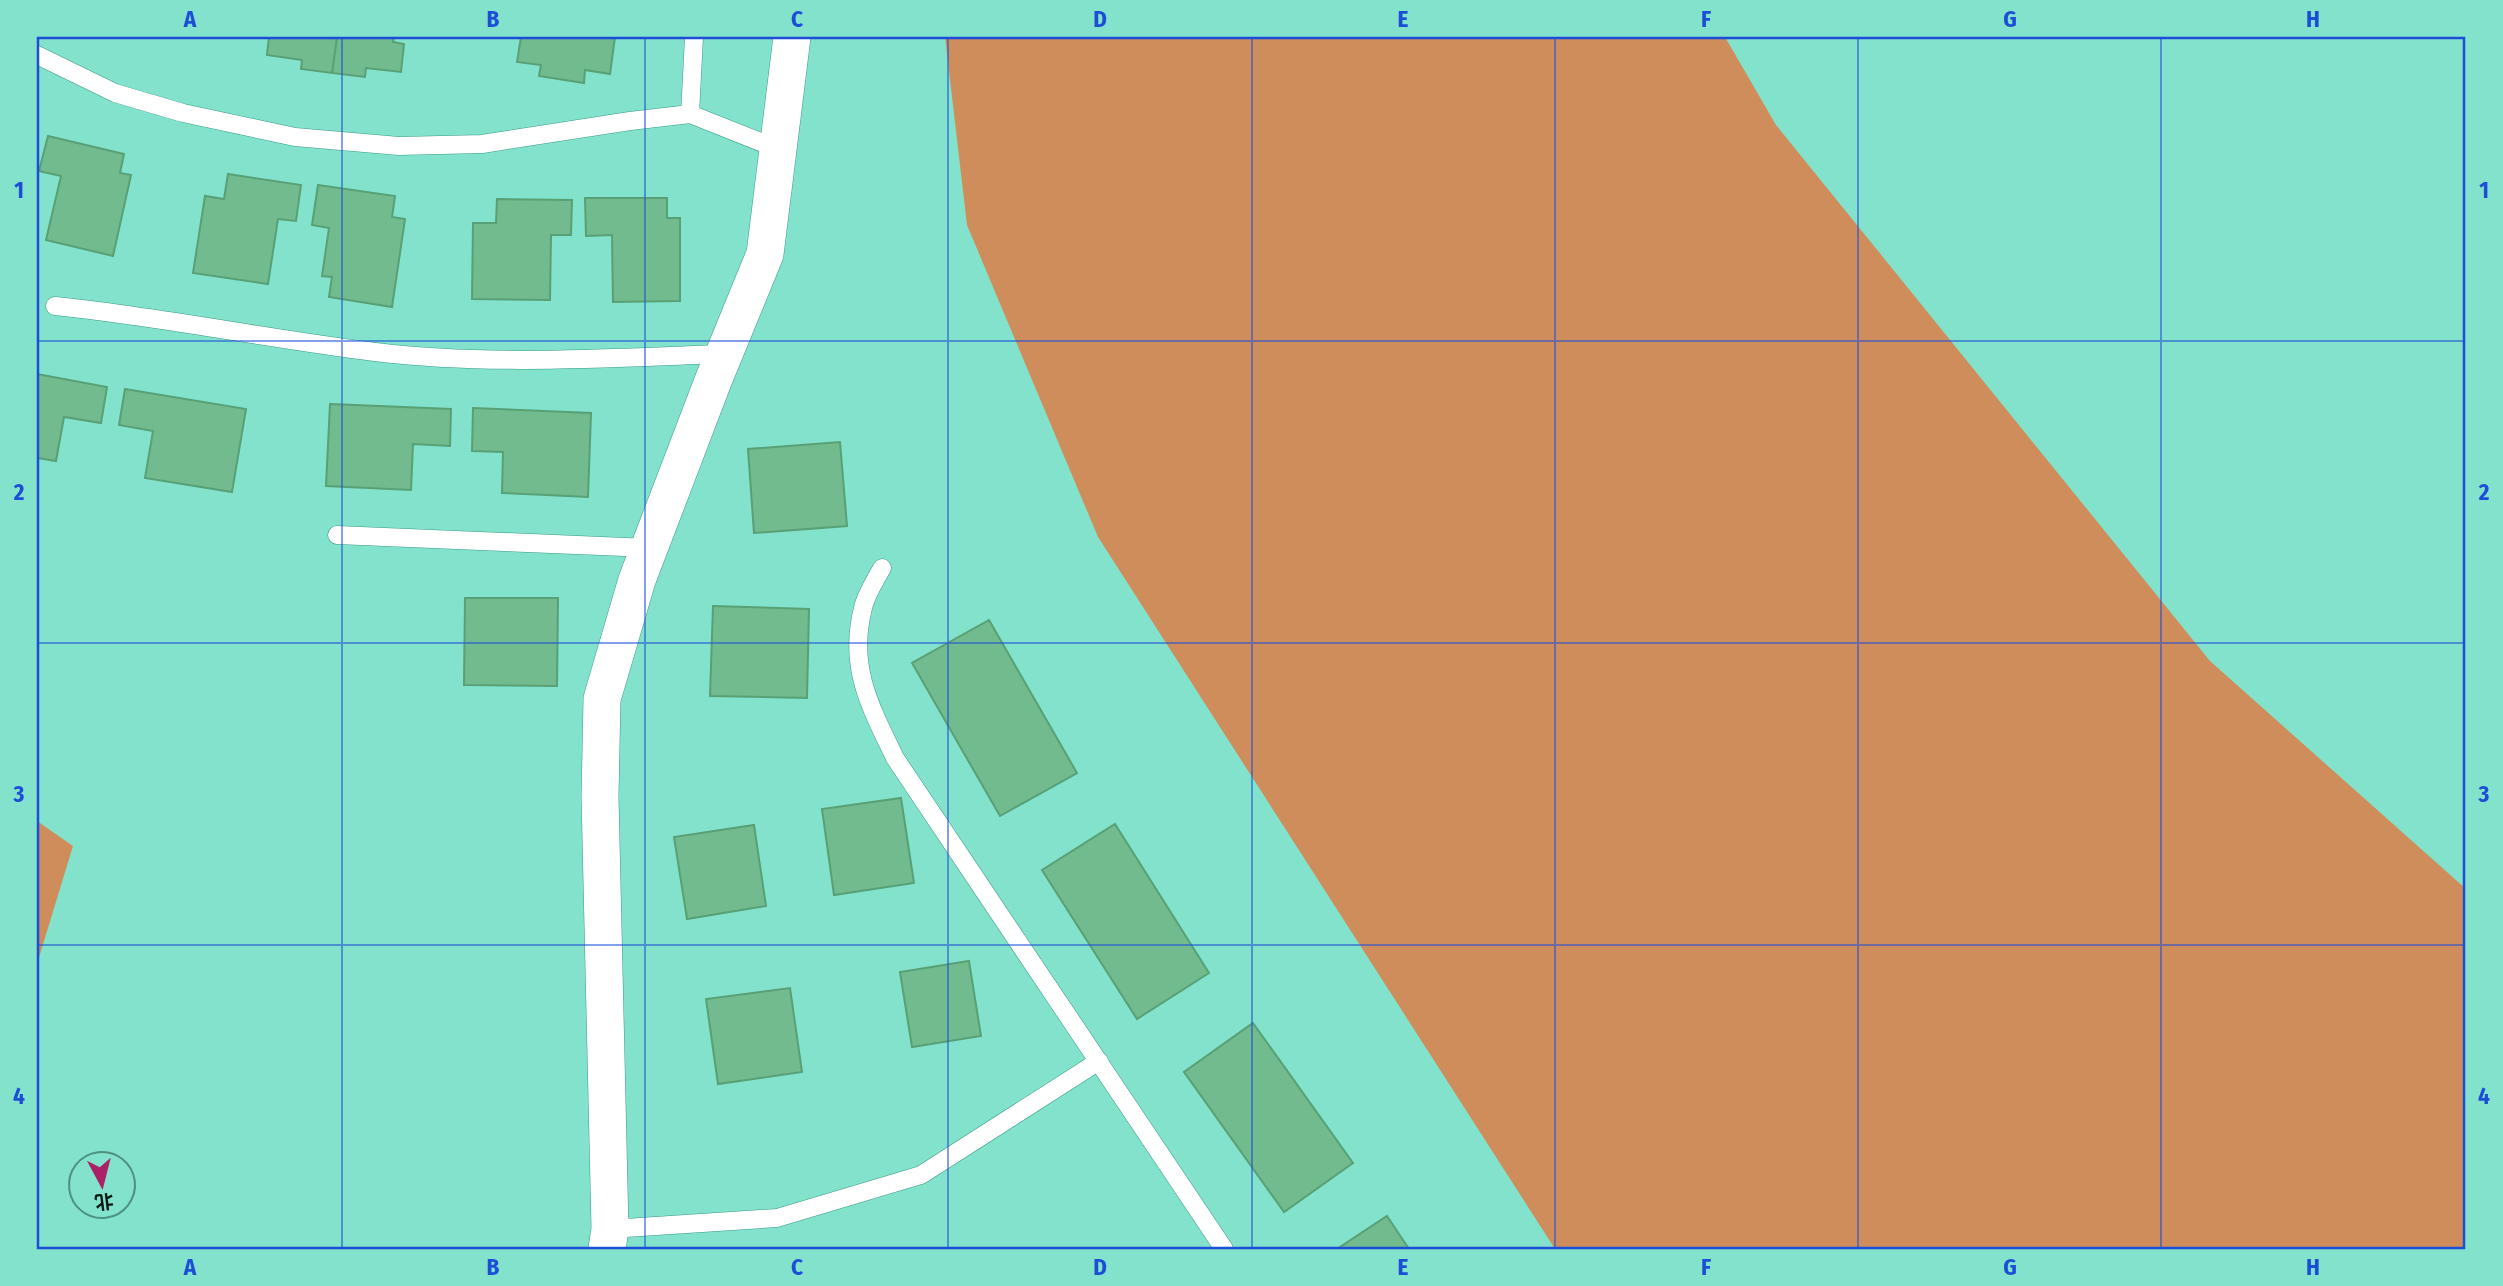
<svg xmlns="http://www.w3.org/2000/svg" width="2503" height="1286" viewBox="0 0 2503 1286" font-family="'Fira Sans Condensed','Noto Sans SC',sans-serif">
	<style>
		.forest { fill: #cf8d5c }
		.building { fill: #72bb8f; stroke: #58a076; stroke-width: 2 }
		.lines { fill: none; stroke-linecap: round; stroke-linejoin: round }
		.lane-casing { stroke: #379b86; stroke-width: 19 }
		.street-casing { stroke: #379b86; stroke-width: 38 }
		.lane { stroke: #fff; stroke-width: 18 }
		.street { stroke: #fff; stroke-width: 37 }
		.grid { fill: none; stroke: #1d4ed8; stroke-width: 2; stroke-opacity: 0.55 }
		.neatline { fill: none; stroke: #1d4ed8; stroke-width: 2.5 }
		.grid-label { font-size: 23px; text-anchor: middle; font-weight: bold; fill: #1d4ed8 }
	</style>
	<rect width="100%" height="100%" fill="#82e2cb"/>
	<!-- forest -->
	<path class="forest" d="M945 37H1725L1776 125 2210 661 2466 889V1249H1555L1098 537 967 225Z
		M37 821 73 846 37 964Z"/>
	<!-- building -->
	<path class="building" d="M269 37H337L332 73 301 69 302 60 267 55Z
		M337 37H394L393 42 404 44 401 72 366 68 365 77 332 73Z
		M521 37H615L610 74 585 70 584 83 539 76 541 65 517 62Z
		M48 136 124 154 120 173 131 175 113 256 46 240 61 176 39 171Z
		M228 174 301 185 296 221 278 219 268 284 193 273 205 196 224 199Z
		M318 185 395 196 392 217 405 219 392 307 329 297 332 277 322 276 329 228 312 225Z
		M585 198H667V218H680V301L613 302 612 235 586 236Z
		M497 199 572 200 571 235H551L550 300 472 299 473 223H496Z
		M37 374 107 387 101 423 64 417 56 461 37 458Z
		M125 389 246 409 232 492 145 478 153 431 119 425Z
		M330 404 451 409 450 446 413 444 411 490 326 486Z
		M473 408 591 413 588 497 502 493 503 452 472 451Z
		M840 442 847 526 754 533 748 449Z
		M465 598H558L557 686 464 685Z
		M713 606 809 609 807 698 710 696Z
		M989 620 1077 773 1000 816 912 663Z
		M901 798 914 883 834 895 822 809Z
		M1115 824 1209 973 1137 1019 1042 870Z
		M754 825 766 906 687 919 674 837Z
		M969 961 981 1036 912 1047 900 972Z
		M790 988 802 1072 718 1084 706 999Z
		M1253 1023 1353 1163 1284 1212 1184 1072Z
		M1387 1216 1409 1249H1337Z"/>
	<g class="lines">
		<!-- lane casing -->
		<g class="lane-casing">
			<path id="lane" d="M37 55 115 93 183 113 295 137 399 146 482 144 630 121 690 114 778 149
				M690 114 694 37
				M55 306C163 317 268 339 375 352 491 366 608 358 724 354
				M337 535 649 548
				M882 568C875 581 866 594 863 608 848 667 870 706 895 758L1224 1249
				M610 1229 777 1218 921 1175 1099 1061"/>
		</g>
		<!-- street casing -->
		<g class="street-casing">
			<path id="street" d="M607 1249 610 1229 600 797 602 699 637 580 713 381 765 254 792 37"/>
		</g>
		<!-- lane -->
		<use href="#lane" class="lane"/>
		<!-- street -->
		<use href="#street" class="street"/>
	</g>
	<!-- grid -->
	<path class="grid" d="M342 37V1249M645 37V1249M948 37V1249M1252 37V1249M1555 37V1249M1858 37V1249M2161 37V1249M37 341H2466M37 643H2466M37 945H2466"/>
	<!-- border -->
	<rect width="2503" height="1286" fill="none" stroke="#82e2cb" stroke-width="77"/>
	<!-- north arrow -->
	<g transform="translate(102 1185) rotate(173)"><circle r="33" fill="#82e2cb" stroke="#4e9181" stroke-width="2"/>
	<path d="M0-5L12 26L0 18L-12 26Z" fill="#ab2264"/>
	<text y="-10" font-size="19" font-weight="bold" text-anchor="middle" fill="#001711">北</text>
	</g>
	<rect x="38" y="38" width="2426" height="1210" class="neatline"/>
	<g class="grid-label">
		<text x="190" y="27">A</text>
		<text x="493" y="27">B</text>
		<text x="797" y="27">C</text>
		<text x="1100" y="27">D</text>
		<text x="1403" y="27">E</text>
		<text x="1706" y="27">F</text>
		<text x="2010" y="27">G</text>
		<text x="2313" y="27">H</text>
		<text x="19" y="198">1</text>
		<text x="2484" y="198">1</text>
		<text x="19" y="500">2</text>
		<text x="2484" y="500">2</text>
		<text x="19" y="802">3</text>
		<text x="2484" y="802">3</text>
		<text x="19" y="1104">4</text>
		<text x="2484" y="1104">4</text>
		<text x="190" y="1275">A</text>
		<text x="493" y="1275">B</text>
		<text x="797" y="1275">C</text>
		<text x="1100" y="1275">D</text>
		<text x="1403" y="1275">E</text>
		<text x="1706" y="1275">F</text>
		<text x="2010" y="1275">G</text>
		<text x="2313" y="1275">H</text>
	</g>
</svg>
